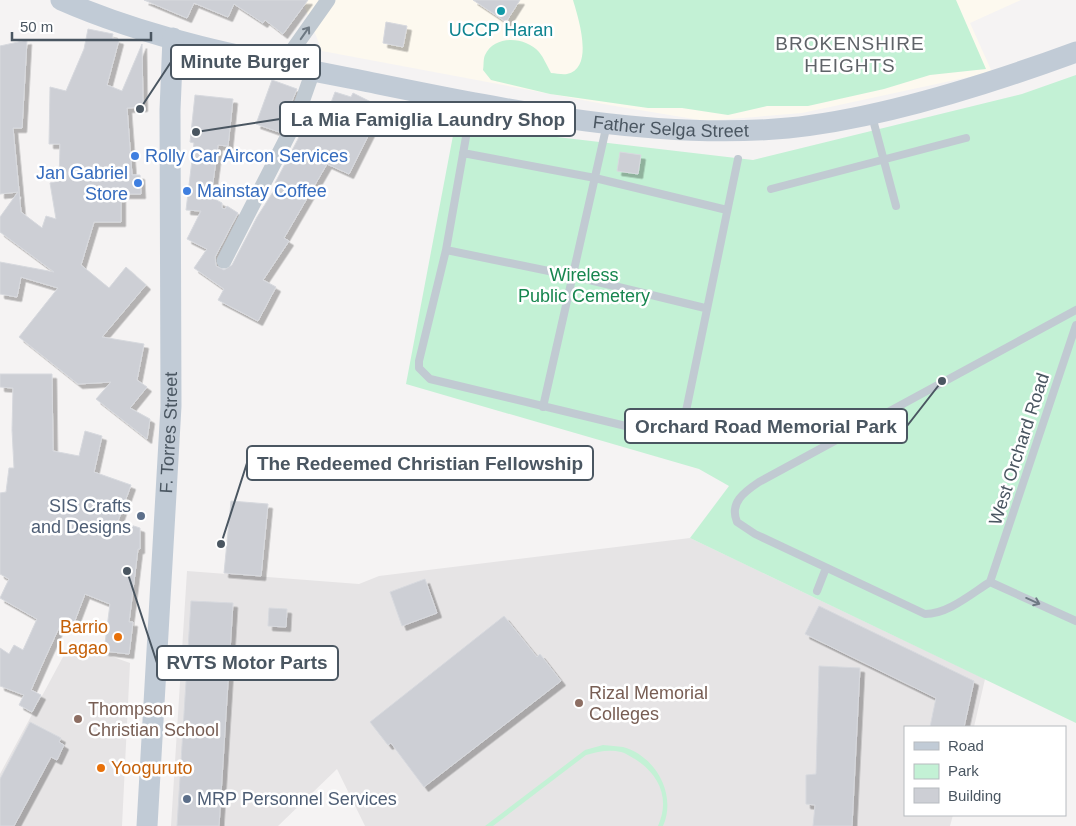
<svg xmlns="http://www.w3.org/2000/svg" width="1076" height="826" viewBox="0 0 1076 826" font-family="Arial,sans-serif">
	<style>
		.commercial { fill: #fdf9ef }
		.education { fill: #e6e4e5 }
		.green { fill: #c3f1d5 }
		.building { fill: #cdcfd5; stroke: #d7d9de; filter: url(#shadow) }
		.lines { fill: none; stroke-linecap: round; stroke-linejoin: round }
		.service { stroke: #c1cad2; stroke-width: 8 }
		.minor { stroke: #c1cad2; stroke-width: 15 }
		.secondary { stroke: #c1cbd6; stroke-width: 21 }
		.oneway { stroke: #6e7983 }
		.culture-dot { fill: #0f9aa8; stroke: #fff; stroke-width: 2 }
		.shop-dot { fill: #3f7fe0; stroke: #fff; stroke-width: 2 }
		.service-dot { fill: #5c6f8a; stroke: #fff; stroke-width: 2 }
		.food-dot { fill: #e8710a; stroke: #fff; stroke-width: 2 }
		.education-dot { fill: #8d6e63; stroke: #fff; stroke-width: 2 }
		.labels { text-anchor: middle; stroke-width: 5; stroke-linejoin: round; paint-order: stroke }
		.culture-label { font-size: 18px; fill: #0d838f; stroke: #fff }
		.street-label { font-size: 18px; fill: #4a5661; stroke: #fff }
		.shop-label { font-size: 18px; fill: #366cbe; stroke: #fff; text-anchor: start }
		.park-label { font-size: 18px; fill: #17864f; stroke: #fff }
		.service-label { font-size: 18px; fill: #4e5e75; stroke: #fff; text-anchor: end }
		.food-label { font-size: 18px; fill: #c56008; stroke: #fff; text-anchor: end }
		.education-label { font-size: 18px; fill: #785e54; stroke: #fff; text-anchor: start }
		.neighbourhood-label { font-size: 19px; letter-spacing: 1px; fill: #5f6368; stroke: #fff }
		.leader { fill: none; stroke: #4a5661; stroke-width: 2 }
		.callout-dot { fill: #4a5661; stroke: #fff; stroke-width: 2 }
		.callout { fill: #fff; stroke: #4a5661; stroke-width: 2 }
		.callout-label { font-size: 19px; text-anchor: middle; font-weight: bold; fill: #4a5661 }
	</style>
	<defs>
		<filter id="shadow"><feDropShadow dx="4.5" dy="4.5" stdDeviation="0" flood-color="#0004"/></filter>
	</defs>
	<rect width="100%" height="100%" fill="#f5f3f3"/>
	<!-- commercial -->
	<path class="commercial" d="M302 0H1021L970 23 992 72 802 113 706 121 609 105 322 51Z"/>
	<!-- education -->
	<path class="education" d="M690 538 985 679 974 727H905V815H953L950 826H365L337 769 278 826H171L187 571 359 584 379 576Z
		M71 642 130 663 122 826H0V774Z"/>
	<!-- green -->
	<path class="green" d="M573 0H956L986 69 930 75 884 89 808 106H767L728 115 682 108H648L550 94 491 80 483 70C484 66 483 59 485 55 495 34 526 37 539 52 544 58 547 66 551 73 556 73 562 75 567 74 595 68 578 17 573 0Z
		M1076 75V723L690 538 729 486 699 469 406 384 455 125 753 160 1022 94Z
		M603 745C610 746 617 746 623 747 656 756 677 795 663 826H658C670 799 660 775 635 759 631 757 626 753 621 752 609 749 597 752 586 755L493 826H485L585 750Z"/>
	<!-- building -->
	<path class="building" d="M144 0H308L283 34 265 20 263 23 234 4 228 17 194 3 187 18Z
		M473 0H520L506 22Z
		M386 22 407 26 403 47 383 43Z
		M88 29 113 34 112 38 119 40 107 85 122 91 142 44 143 107 127 108 132 175H140L141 194H121V222H94L81 265 109 288 126 267 146 285 102 337 144 344 137 380 147 387 130 408 150 419 147 439 96 399 111 382 78 384 19 337 58 288 21 277 17 297 0 294V262L54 272 0 232V217L18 192 0 194V46L27 40 22 128H13L21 212 42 228 46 216 56 219 50 183 59 181 60 144H49L50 87 66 91 84 49Z
		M272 80 297 89 279 132 256 124Z
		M335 92 351 97 353 93 377 105 366 130 370 132 349 174 327 164 284 238 289 241 263 280 276 287 258 321 218 300 224 289 194 268 207 249 187 239 201 211 186 210 194 143 190 142 195 95 233 99 228 146 218 145 211 197 222 203V208L225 209 227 206 238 213 215 257 216 266 224 270 232 265 257 217 278 184 275 183 298 139 312 102 329 108Z
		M620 152 641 155 638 174 617 171Z
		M0 374H52L53 451 79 456 85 431 102 436 94 472 131 485 118 521 140 528V549H138L129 622H133L129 654 104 651 110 604 85 594 74 623 63 619 46 656 31 690 41 695 32 712 19 705 24 695 0 686V648L9 654 14 645 23 650 37 619 0 598 9 579 0 574V493L6 492 9 468H14L12 430 13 388 0 387Z
		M231 501 268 504 261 576 224 573Z
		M425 579 437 613 402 626 390 592Z
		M191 601 233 603 219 826H177Z
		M819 606 974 681 964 727H930L936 698 805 634Z
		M269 608 287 609 286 627 268 626Z
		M504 616 537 657 540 654 561 681 424 787 391 743 388 745 370 722Z
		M819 666 860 668 852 826H813L815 805 806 804V775L816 774Z
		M30 722 61 738 59 742 64 745 57 760 51 757 14 826H0V779Z"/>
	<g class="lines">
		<!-- service -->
		<path class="service" d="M472 103 446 250 419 361V368L430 379 659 434 675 432 685 416 738 159
			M872 116 896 206
			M463 153 595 178 727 210
			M771 189 966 138
			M446 250 573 276 705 308
			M543 407 607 124
			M990 582C971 594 948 614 925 614L755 534 737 522C729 503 744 492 759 482L1076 310
			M990 582 1076 325
			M990 582 1076 621
			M817 591 826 568"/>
		<!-- minor -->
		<path class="minor" d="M282 65 328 0
			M224 261 295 122 313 71"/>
		<!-- secondary -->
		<g class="secondary">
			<path id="s1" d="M61 0C156 42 262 61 364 81 498 108 651 141 788 128 880 119 989 84 1076 52"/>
			<path id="s2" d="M147 826 171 406 170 110 173 38"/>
		</g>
	</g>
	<!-- one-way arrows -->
	<defs><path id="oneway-shaft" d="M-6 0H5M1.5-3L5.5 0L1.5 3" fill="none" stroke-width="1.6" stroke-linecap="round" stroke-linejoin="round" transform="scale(1.25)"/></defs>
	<g class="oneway">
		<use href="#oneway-shaft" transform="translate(305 33) rotate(-55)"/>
		<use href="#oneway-shaft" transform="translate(1033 601) rotate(24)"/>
	</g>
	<!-- markers -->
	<circle class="culture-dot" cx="501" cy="11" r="5"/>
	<g class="shop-dot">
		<circle cx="135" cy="156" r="5"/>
		<circle cx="138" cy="183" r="5"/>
		<circle cx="187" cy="191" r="5"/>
	</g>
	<g class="service-dot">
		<circle cx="141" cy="516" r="5"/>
		<circle cx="187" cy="799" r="5"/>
	</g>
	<g class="food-dot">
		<circle cx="118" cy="637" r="5"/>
		<circle cx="101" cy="768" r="5"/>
	</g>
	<g class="education-dot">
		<circle cx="579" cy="703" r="5"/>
		<circle cx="78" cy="719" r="5"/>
	</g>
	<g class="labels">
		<!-- culture labels -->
		<g class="culture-label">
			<text x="501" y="36">UCCP Haran</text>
		</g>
		<!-- street labels -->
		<g class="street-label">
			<text dy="6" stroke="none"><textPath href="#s1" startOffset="625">Father Selga Street</textPath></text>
			<text dy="6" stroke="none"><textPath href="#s2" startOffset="394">F. Torres Street</textPath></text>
			<text transform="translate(1019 449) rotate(-72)" y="6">West Orchard Road</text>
		</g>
		<!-- shop labels -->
		<g class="shop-label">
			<text x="145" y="162">Rolly Car Aircon Services</text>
			<text x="128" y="179" text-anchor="end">Jan Gabriel<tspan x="128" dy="21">Store</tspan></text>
			<text x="197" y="197">Mainstay Coffee</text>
		</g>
		<!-- park labels -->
		<g class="park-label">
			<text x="584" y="281">Wireless<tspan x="584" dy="21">Public Cemetery</tspan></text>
		</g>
		<!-- service labels -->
		<g class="service-label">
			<text x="131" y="512">SIS Crafts<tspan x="131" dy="21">and Designs</tspan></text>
			<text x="197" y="805" text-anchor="start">MRP Personnel Services</text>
		</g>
		<!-- food labels -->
		<g class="food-label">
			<text x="108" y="633">Barrio<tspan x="108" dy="21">Lagao</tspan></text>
			<text x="111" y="774" text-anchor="start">Yooguruto</text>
		</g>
		<!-- education labels -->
		<g class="education-label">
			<text x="589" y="699">Rizal Memorial<tspan x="589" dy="21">Colleges</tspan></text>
			<text x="88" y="715">Thompson<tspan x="88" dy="21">Christian School</tspan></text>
		</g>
		<!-- neighbourhood labels -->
		<g class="neighbourhood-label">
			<text x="850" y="50">BROKENSHIRE<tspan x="850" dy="22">HEIGHTS</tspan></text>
		</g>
	</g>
	<!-- callouts -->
	<path class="leader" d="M140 109L171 62M196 132L280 119M942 381L907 426M221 544L247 463M127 571L157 663"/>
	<g class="callout-dot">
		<circle cx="140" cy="109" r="5"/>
		<circle cx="196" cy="132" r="5"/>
		<circle cx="942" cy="381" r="5"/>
		<circle cx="221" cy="544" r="5"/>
		<circle cx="127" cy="571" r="5"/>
	</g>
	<g class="callout">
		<rect x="171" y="45" width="149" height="34" rx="5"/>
		<rect x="280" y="102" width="295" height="34" rx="5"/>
		<rect x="625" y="409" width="282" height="34" rx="5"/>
		<rect x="247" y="446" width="346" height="34" rx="5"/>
		<rect x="157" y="646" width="181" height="34" rx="5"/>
	</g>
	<g class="callout-label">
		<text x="245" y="68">Minute Burger</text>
		<text x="428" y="126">La Mia Famiglia Laundry Shop</text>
		<text x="766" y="433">Orchard Road Memorial Park</text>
		<text x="420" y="470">The Redeemed Christian Fellowship</text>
		<text x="247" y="669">RVTS Motor Parts</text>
	</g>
	<!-- legend -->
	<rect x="904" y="726" width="162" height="90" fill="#ffffff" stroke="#b7bbc0"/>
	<rect x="914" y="742" width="25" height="8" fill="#c1cbd6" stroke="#b7bbc0"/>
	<text x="948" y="751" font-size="15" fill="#4a5661">Road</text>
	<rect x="914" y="764" width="25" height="15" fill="#c3f1d5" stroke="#b7bbc0"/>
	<text x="948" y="776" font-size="15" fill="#4a5661">Park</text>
	<rect x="914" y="788" width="25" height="15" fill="#cdcfd5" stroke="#b7bbc0"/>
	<text x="948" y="801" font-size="15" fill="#4a5661">Building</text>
	<!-- scale -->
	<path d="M12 32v8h139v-8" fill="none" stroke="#4a5661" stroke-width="2.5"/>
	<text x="20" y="32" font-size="15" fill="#4a5661" stroke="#ffffff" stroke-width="4" paint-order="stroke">50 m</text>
</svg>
